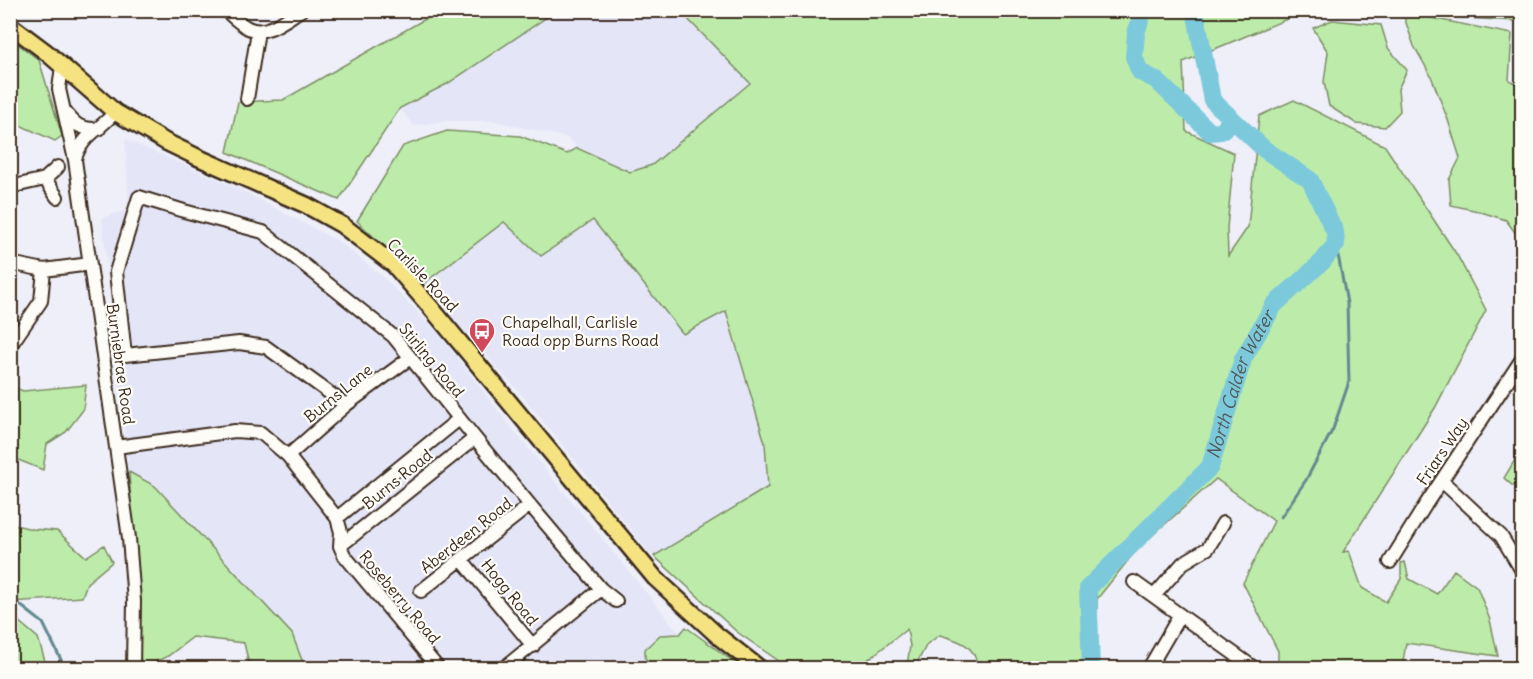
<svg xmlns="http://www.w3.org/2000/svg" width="1533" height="679" viewBox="0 0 1533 679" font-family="Delius,sans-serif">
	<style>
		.built { fill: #e4e6f8 }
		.green { fill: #bdecaa; stroke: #7c8b64; stroke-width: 1.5 }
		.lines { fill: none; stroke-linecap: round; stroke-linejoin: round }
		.stream { stroke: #638990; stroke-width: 3 }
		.river { stroke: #7dc9dc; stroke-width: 18 }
		.minor-casing { stroke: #3b2a1e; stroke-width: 16 }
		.major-casing { stroke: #3b2a1e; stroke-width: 20 }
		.minor { stroke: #fdfcf7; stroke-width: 12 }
		.major { stroke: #f5e382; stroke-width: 15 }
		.labels { text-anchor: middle; stroke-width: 4.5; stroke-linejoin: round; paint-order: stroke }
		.street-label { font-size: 16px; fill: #3b2a1e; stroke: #fdfcf7 }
		.poi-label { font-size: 16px; fill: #3b2a1e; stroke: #fdfcf7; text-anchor: start }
		.water-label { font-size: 18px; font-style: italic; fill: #4f5a57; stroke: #fdfcf7 }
	</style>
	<rect width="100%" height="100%" fill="#eeeff8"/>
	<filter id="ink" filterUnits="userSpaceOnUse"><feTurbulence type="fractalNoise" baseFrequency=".0167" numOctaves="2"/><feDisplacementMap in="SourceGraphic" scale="12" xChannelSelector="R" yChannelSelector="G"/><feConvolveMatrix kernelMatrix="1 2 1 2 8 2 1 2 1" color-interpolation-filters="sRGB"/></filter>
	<g filter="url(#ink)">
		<!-- built -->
		<path class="built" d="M556 11H680L750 82 652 165 630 172 577 148 568 138 495 121H445L414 126 400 108 447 84Z
			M125 139 237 188 338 241 383 277 439 334 515 432 708 668H305L292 634 155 486 129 472 102 218 129 209Z
			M593 220 683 334 725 311 765 443 768 487 653 557 520 393 423 285 505 222 541 255Z"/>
		<!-- green -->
		<path class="green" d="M439 11H556L447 84 400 108 339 200 227 152 238 102 283 100Z
			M680 11H1298L1297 15 1183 62 1186 131 1234 153 1227 228 1228 256 1248 227 1259 116 1294 100 1385 146 1457 255 1486 310 1435 408 1343 552 1349 551 1362 588 1386 602 1401 579V563L1405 562 1409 579 1437 594 1454 570 1477 587 1490 620 1498 656 1406 643 1402 668H1278V651L1243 583 1274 521 1216 479 1138 548 1097 599 1098 668H978C975 645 961 641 940 635L927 644 917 663V668H908V659L910 646 907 629 857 668H789L737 632 654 556 768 487 765 443 726 311 683 334 593 220 541 256 504 222 423 284 357 221 403 146 447 131 520 136 567 154 577 148 630 172 652 165 750 83Z
			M1358 11H1516L1515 21 1416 15 1512 34 1509 80 1522 87V242L1506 220 1478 211 1451 205 1449 180 1460 158 1448 120 1431 76 1414 46 1403 14Z
			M1332 20 1381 25 1388 48 1407 70 1398 89 1400 111 1385 127 1357 124 1329 106 1324 82 1328 52 1313 28Z
			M10 38 39 60 62 136 55 141 22 126 11 125Z
			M86 385 83 410 66 432 47 444 43 470 11 457V386L23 391Z
			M1522 448V481L1513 486 1504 478Z
			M129 472 155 486 292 634 305 668H250L244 643 193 637 168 656 141 668Z
			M11 524 32 529 57 531 86 557 104 545 112 562 87 583 82 597 11 602Z
			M10 614 38 638 47 668H11Z
			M686 627 742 668H654L645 658V649L660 635 680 634Z"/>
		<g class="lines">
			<!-- stream -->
			<path class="stream" d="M1281 517 1306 480 1333 429 1349 382 1347 303 1336 244
				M10 597 43 623 65 668"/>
			<!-- river -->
			<g class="river">
				<path d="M1145 10 1143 12 1136 33 1134 57 1140 72 1156 80 1210 132 1221 131 1233 120"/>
				<path id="s1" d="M1091 668 1088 588 1210 467 1243 359 1274 305 1323 261 1336 244 1335 232 1310 180 1264 149 1212 100 1195 10"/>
			</g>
			<!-- minor casing -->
			<g class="minor-casing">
				<path id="minor" d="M225 10C232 16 240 24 248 28 266 37 286 19 301 10
					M62 66 59 89 75 160 129 538 134 601 133 668
					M247 99 258 31
					M65 112C76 126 80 129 99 129
					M75 159C81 136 100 130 115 112
					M10 187 45 179
					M57 197 45 179 58 167
					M10 263 44 270 90 264
					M12 343 41 301 44 270
					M346 405 266 347 239 343 125 355 116 272 139 197 184 211 263 232 393 336 475 438 530 505 601 589 616 601
					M116 447 235 431 261 433 288 456 337 518 341 532 340 546 344 555 438 668
					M288 456 346 405 410 358
					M1442 481 1501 536 1522 571
					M337 518 459 419
					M340 546 475 438
					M462 560 533 646
					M1390 562 1426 504 1522 359
					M1134 582 1254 668
					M421 591 530 505
					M1154 596 1183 563 1208 548 1223 523
					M504 668 601 589
					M1149 668 1180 615"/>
			</g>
			<!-- major casing -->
			<g class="major-casing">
				<path id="major" d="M10 25 46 52 115 112 166 142 197 157 306 205 342 225 394 265 432 309 655 578 718 636 759 668"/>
			</g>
			<!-- minor -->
			<use href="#minor" class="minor"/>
			<!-- major -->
			<use href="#major" class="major"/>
		</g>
	</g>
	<!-- icons -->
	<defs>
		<g id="bus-pin" transform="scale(1.35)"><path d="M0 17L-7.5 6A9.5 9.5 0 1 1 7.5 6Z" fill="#d1495b" stroke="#fdfcf7"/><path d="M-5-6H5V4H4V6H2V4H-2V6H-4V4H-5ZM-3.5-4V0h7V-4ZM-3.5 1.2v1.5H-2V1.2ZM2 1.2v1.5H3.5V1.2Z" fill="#fff"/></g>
	</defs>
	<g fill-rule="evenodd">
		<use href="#bus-pin" x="482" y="331"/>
	</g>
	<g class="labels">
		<!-- street labels -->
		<g class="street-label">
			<text transform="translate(423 275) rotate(46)" y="6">Carlisle Road</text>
			<text transform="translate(432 360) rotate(50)" y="6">Stirling Road</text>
			<text transform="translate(121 364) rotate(82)" y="6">Burniebrae Road</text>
			<text transform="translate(338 393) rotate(-39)" y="6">Burns Lane</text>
			<text transform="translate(1442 451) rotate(-56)" y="6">Friars Way</text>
			<text transform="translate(397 479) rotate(-39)" y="6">Burns Road</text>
			<text transform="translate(466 535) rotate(-38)" y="6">Aberdeen Road</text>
			<text transform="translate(510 592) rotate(51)" y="6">Hogg Road</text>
			<text transform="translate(400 597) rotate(50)" y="6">Roseberry Road</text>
		</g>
		<!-- poi labels -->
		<g class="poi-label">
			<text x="502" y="328">Chapelhall, Carlisle<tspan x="502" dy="18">Road opp Burns Road</tspan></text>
		</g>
		<!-- water labels -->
		<g class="water-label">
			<text dy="6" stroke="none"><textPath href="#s1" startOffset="340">North Calder Water</textPath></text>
		</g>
	</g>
	<!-- margin -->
	<rect width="1533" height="679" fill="none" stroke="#fdfcf7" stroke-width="36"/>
	<rect x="18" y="18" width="1497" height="643" fill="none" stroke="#3b2a1e" stroke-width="2" filter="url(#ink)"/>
</svg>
